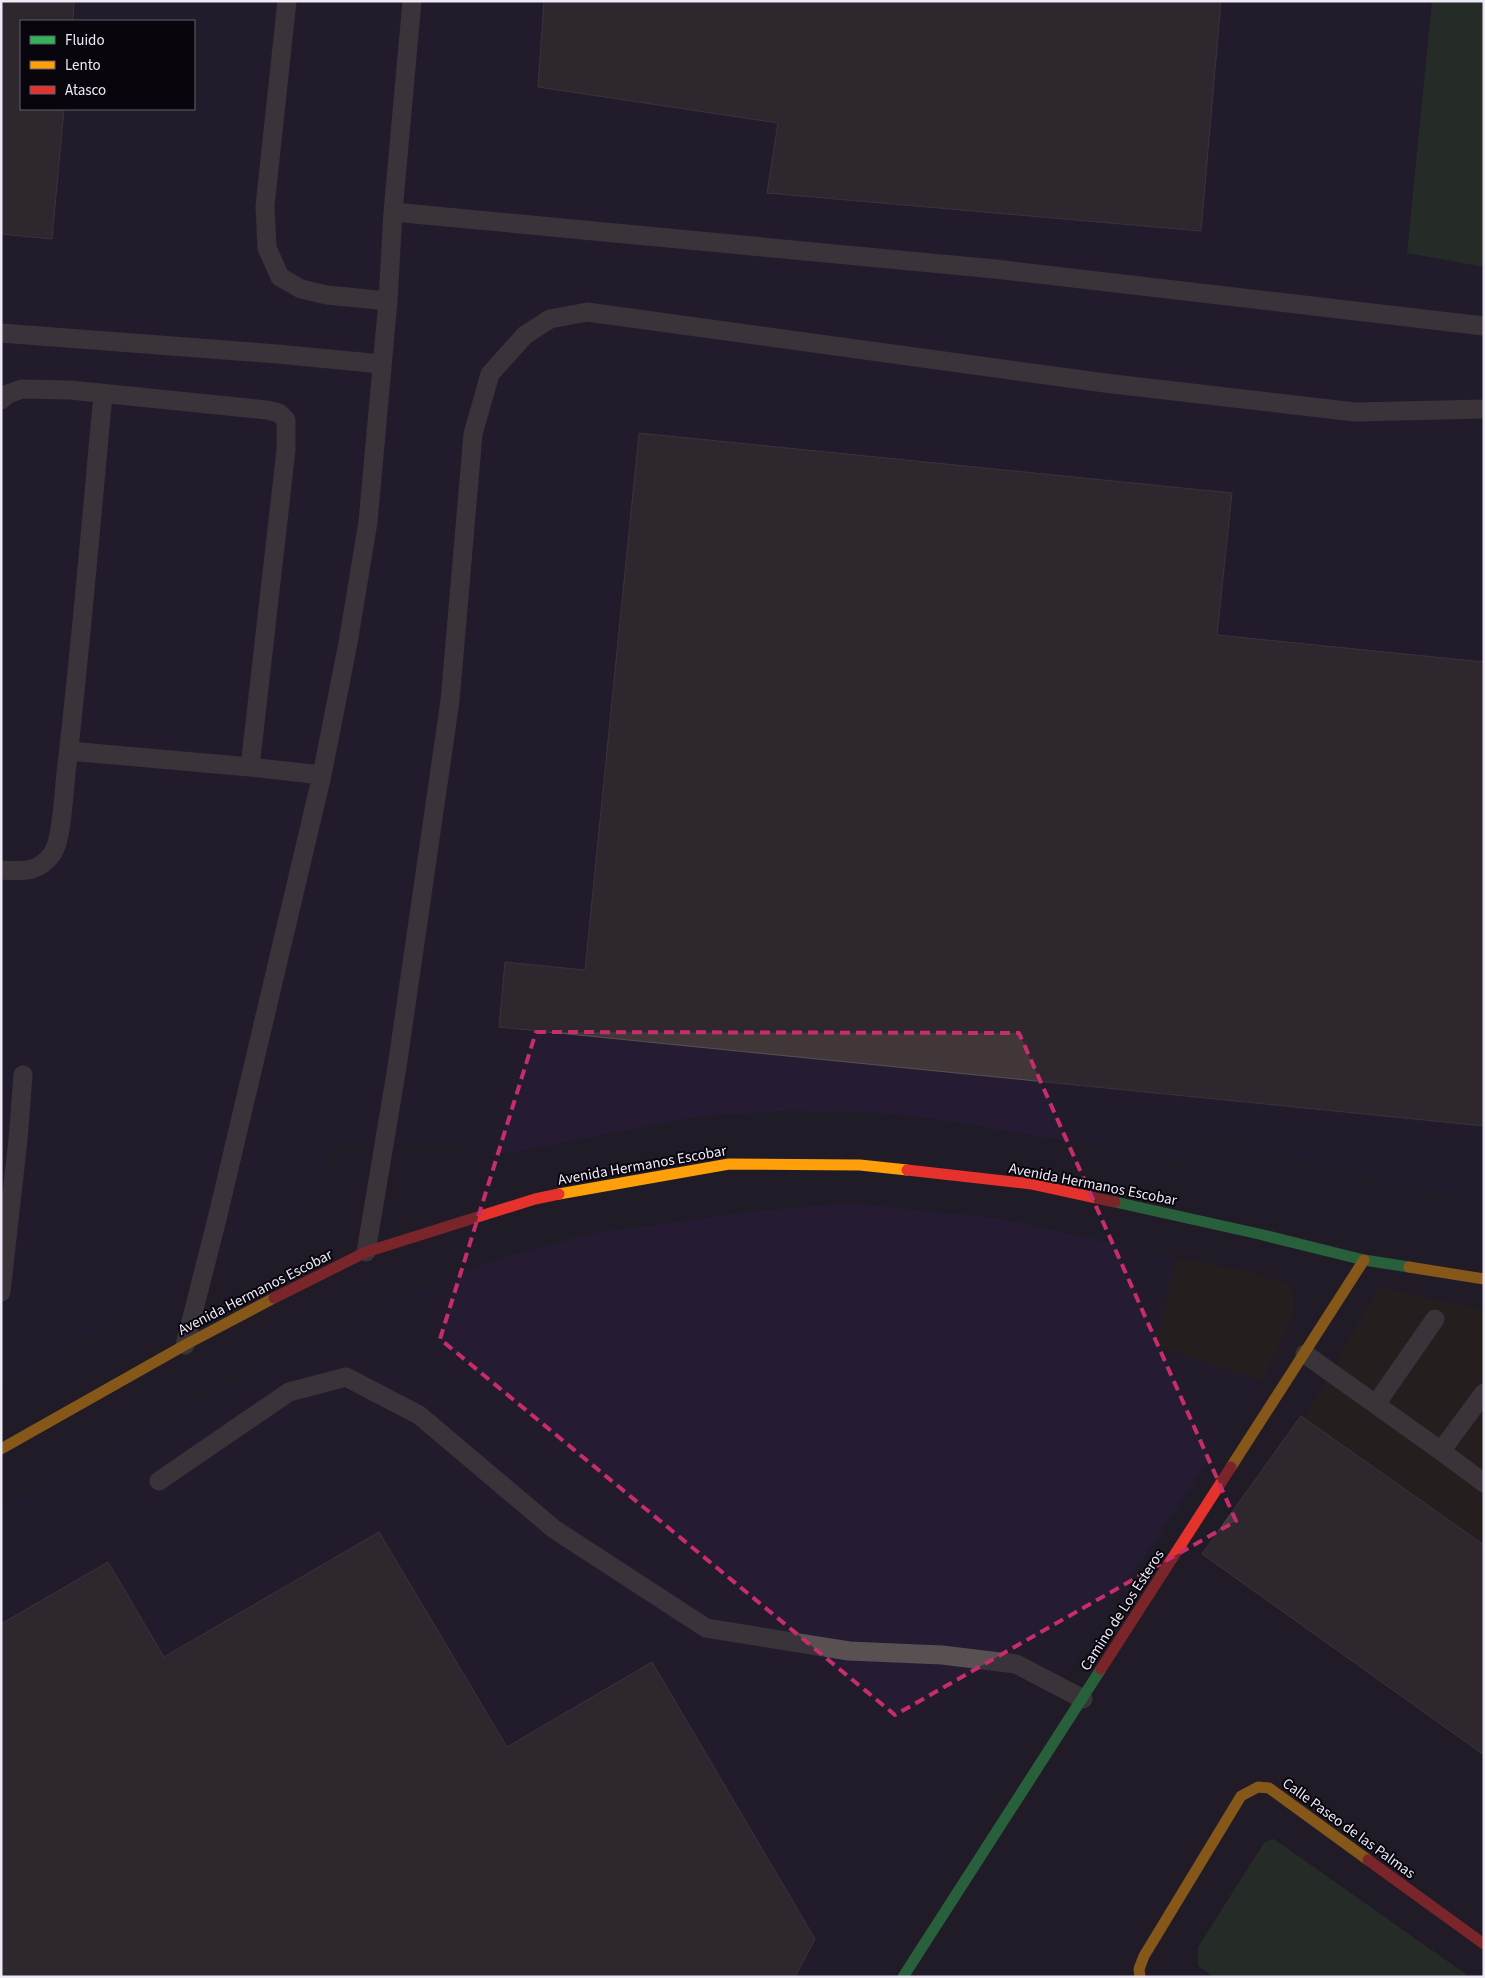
<svg xmlns="http://www.w3.org/2000/svg" width="1485" height="1978" viewBox="0 0 1485 1978" font-family="'Source Sans 3',sans-serif">
	<style>
		.commercial { fill: #282215 }
		.built { fill: #251c33; fill-rule: evenodd }
		.green { fill: #2b3f27 }
		.building { fill: #423738; stroke: #575052 }
		.lines { fill: none; stroke-linecap: round; stroke-linejoin: round }
		.lane { stroke: #595151; stroke-width: 19 }
		.fast { stroke: #30b455; stroke-width: 11 }
		.slow { stroke: #ff9f0a; stroke-width: 11 }
		.jam { stroke: #e5322d; stroke-width: 11 }
		.marked { fill: none; stroke: #c62d6b; stroke-width: 4; stroke-dasharray: 10 6; stroke-linejoin: round }
		.labels { text-anchor: middle; stroke-width: 4; stroke-linejoin: round; paint-order: stroke }
		.street-label { font-size: 15px; fill: #eeeaf7; stroke: #08050d }
	</style>
	<rect width="100%" height="100%" fill="#201c27"/>
	<!-- commercial -->
	<path class="commercial" d="M1177 1258 1238 1269 1292 1285 1295 1312 1262 1380 1155 1346Z
		M1379 1287 1484 1310V1754L1224 1559Z"/>
	<!-- built -->
	<path class="built" d="M1 1H1432L1407 253 1484 267V1203L1312 1164 1251 1147 1212 1126 1180 1160 935 1119 873 1112 777 1111 695 1117 487 1157 467 1144H330L313 1207 1 1387ZM21 21H194V109H21Z
		M851 1203 1002 1219 1177 1258 1155 1346 1262 1380 877 1958 907 1977H1V1507L389 1298 499 1259 589 1234 755 1211Z"/>
	<!-- green -->
	<path class="green" d="M1432 1H1484V267L1407 253Z
		M1274 1839 1467 1975 1468 1977H1214L1198 1966V1947L1264 1843Z"/>
	<!-- building -->
	<path class="building" d="M1 1H74L73 21H21V109H64L52 239 1 234Z
		M544 1H1221L1201 231 767 193 778 123 538 87Z
		M639 433 1232 493 1217 635 1484 662V1126L499 1027 505 962 585 970Z
		M1301 1416 1484 1545V1755L1202 1554Z
		M379 1532 507 1747 652 1662 815 1939 795 1977H1V1624L108 1562 164 1657Z"/>
	<g class="lines">
		<!-- lane -->
		<path class="lane" d="M287 1 265 206 267 248 280 277 301 289 327 295 388 301
			M393 212 995 269 1484 326
			M1 333 277 354 382 364
			M1 400 8 394 22 389 70 390 267 410 279 413 286 420V450L250 767
			M69 751 250 767 322 775
			M1 870C22 871 39 873 52 854 62 842 64 790 66 773 81 647 91 521 103 395
			M366 1252 397 1067 450 701 473 434 490 374 525 335 550 319 587 312 1105 383 1355 412 1484 409
			M1 1292 18 1140 23 1075
			M185 1345 218 1215 322 775 348 643 368 522 388 301 393 212 412 1
			M1305 1354 1441 1451 1484 1483
			M1376 1404 1435 1319
			M1441 1451 1484 1393
			M159 1481 289 1392 346 1377 419 1415 554 1529 706 1628 849 1651 942 1655 1016 1664 1083 1699"/>
		<!-- fast -->
		<path class="fast" d="M1115 1202 1259 1234 1364 1260 1409 1267
			M903 1977 1101 1669"/>
		<!-- slow -->
		<path class="slow" d="M559 1194 729 1164 860 1165 907 1170
			M1409 1267 1484 1279
			M1 1449 185 1345 274 1298
			M1231 1467 1364 1260
			M1140 1977 1139 1969 1144 1956 1241 1796 1258 1787 1269 1788 1368 1860"/>
		<!-- jam -->
		<path class="jam" d="M907 1170 1032 1184 1115 1202
			M274 1298 366 1252 535 1199 559 1194
			M1101 1669 1231 1467
			M1368 1860 1484 1944"/>
	</g>
	<!-- marked area -->
	<path d="M0 0H1485V1978H0ZM536 1032 1019 1033 1236 1521 895 1715 440 1339Z" fill="#201c27" fill-opacity=".55" fill-rule="evenodd"/>
	<path class="marked" d="M536 1032 1019 1033 1236 1521 895 1715 440 1339Z"/>
	<g class="labels">
		<!-- street labels -->
		<g class="street-label">
			<text transform="translate(642 1165) rotate(-10)" y="5">Avenida Hermanos Escobar</text>
			<text transform="translate(1093 1184) rotate(11)" y="5">Avenida Hermanos Escobar</text>
			<text transform="translate(255 1292) rotate(-27)" y="5">Avenida Hermanos Escobar</text>
			<text transform="translate(1122 1610) rotate(-57)" y="5">Camino de Los Esteros</text>
			<text transform="translate(1349 1828) rotate(36)" y="5">Calle Paseo de las Palmas</text>
		</g>
	</g>
	<!-- border -->
	<rect width="1485" height="1978" fill="none" stroke="#eeeaf7" stroke-width="5"/>
	<!-- legend -->
	<rect x="20" y="20" width="175" height="90" fill="#08050d" stroke="#64616b"/>
	<rect x="30" y="36" width="25" height="8" fill="#30b455" stroke="#64616b"/>
	<text x="65" y="45" font-size="15" fill="#eeeaf7">Fluido</text>
	<rect x="30" y="61" width="25" height="8" fill="#ff9f0a" stroke="#64616b"/>
	<text x="65" y="70" font-size="15" fill="#eeeaf7">Lento</text>
	<rect x="30" y="86" width="25" height="8" fill="#e5322d" stroke="#64616b"/>
	<text x="65" y="95" font-size="15" fill="#eeeaf7">Atasco</text>
</svg>
